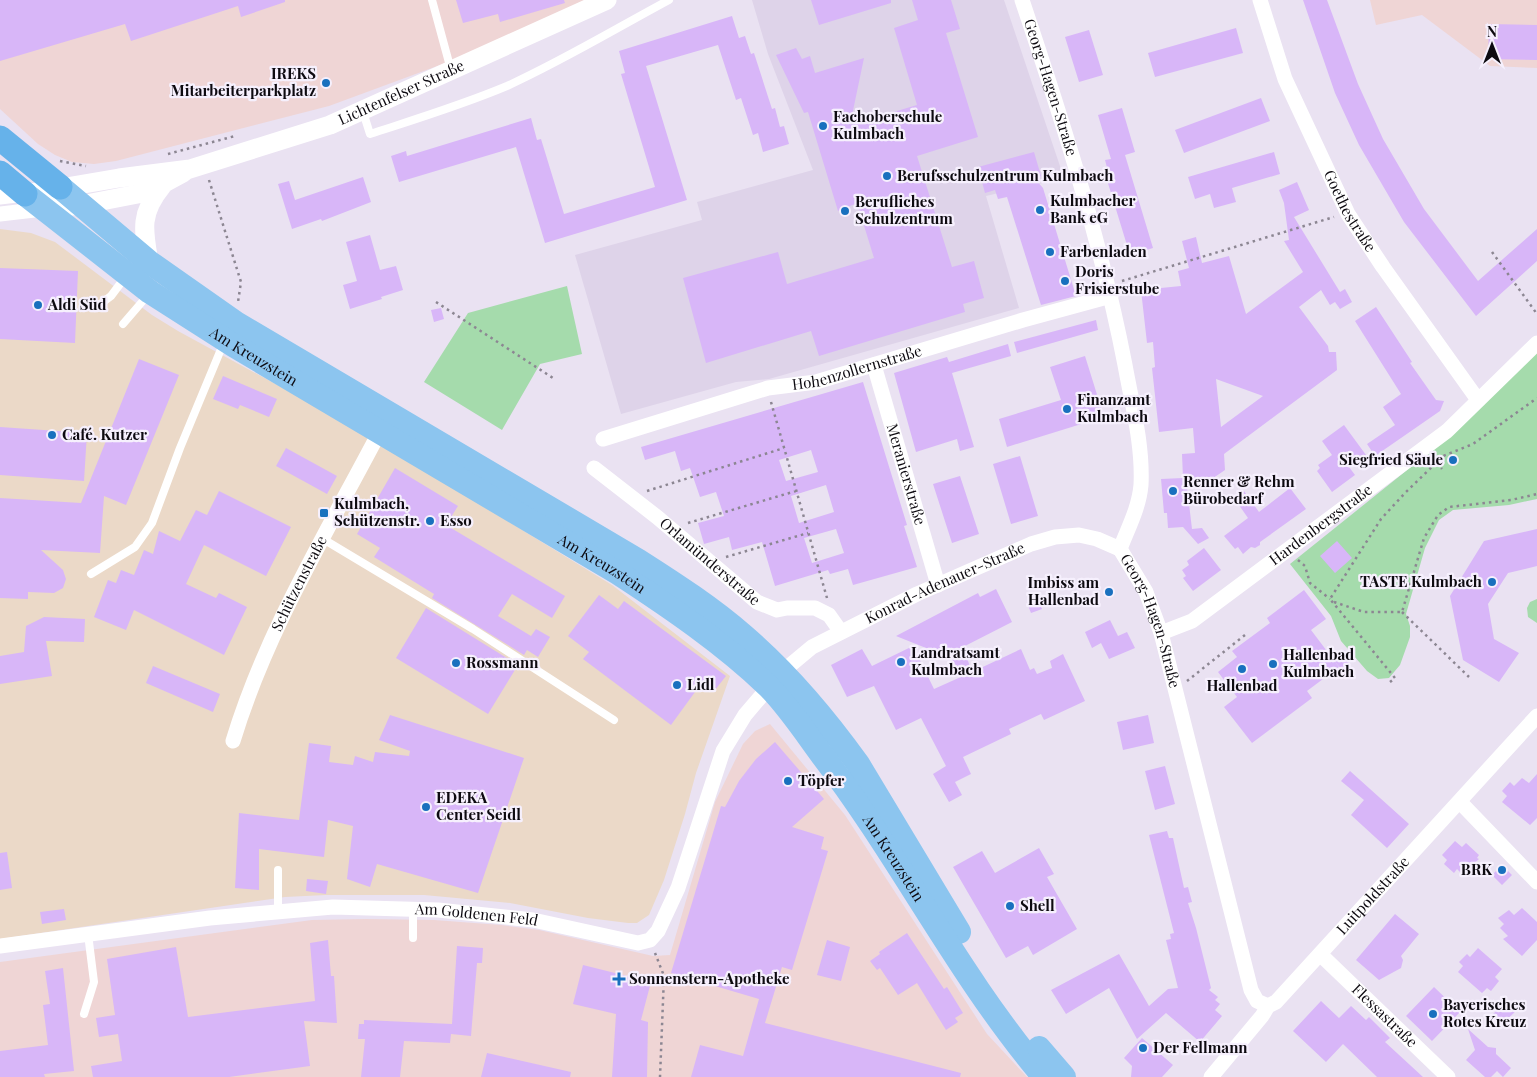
<svg xmlns="http://www.w3.org/2000/svg" width="1537" height="1077" viewBox="0 0 1537 1077" font-family="'Playfair Display',serif">
	<style>
		.commercial { fill: #ebd9c8 }
		.industrial { fill: #efd5d5 }
		.built { fill: #ded3e9 }
		.green { fill: #a5dbac }
		.building { fill: #d8b6f8; fill-rule: evenodd }
		.lines { fill: none; stroke-linecap: round; stroke-linejoin: round }
		.path { stroke: #8c8692; stroke-width: 2.5; stroke-dasharray: 2.5 4; stroke-linecap: butt }
		.service { stroke: #fff; stroke-width: 8 }
		.minor { stroke: #fff; stroke-width: 15 }
		.tertiary { stroke: #fff; stroke-width: 19 }
		.primary { stroke: #8cc5ef; stroke-width: 24 }
		.trunk { stroke: #66b2ea; stroke-width: 25 }
		.poi-dot { fill: #1970be; stroke: #f6f0fd; stroke-width: 2 }
		.labels { text-anchor: middle; stroke-width: 4.5; stroke-linejoin: round; paint-order: stroke }
		.poi-label { font-size: 15px; font-weight: bold; fill: #0d0a10; stroke: #f6f0fd; text-anchor: start }
		.street-label { font-size: 15px; fill: #0d0a10; stroke: #f6f0fd }
	</style>
	<rect width="100%" height="100%" fill="#eae2f2"/>
	<!-- commercial -->
	<path class="commercial" d="M0 229 31 233 55 242 152 315 178 331 349 424 612 585 730 676 696 773 685 814 664 880 649 915 637 923H628L588 918 510 903 424 895H326L285 897 0 939Z"/>
	<!-- industrial -->
	<path class="industrial" d="M0 0H585L478 51 329 106 116 161 94 164 72 162 55 155 38 144 0 109Z
		M1370 0H1537V68L1490 66 1422 15 1376 25Z
		M770 724 845 815 987 1034 1027 1077H0V962L312 920 366 919 434 920 501 925 539 930 653 956 670 955 715 802 743 744 755 731Z"/>
	<!-- built -->
	<path class="built" d="M752 0H1004L1064 178 986 196 1019 308 769 379 736 382 621 414 575 255 702 220 697 202 813 170 768 54Z"/>
	<!-- green -->
	<path class="green" d="M567 286 582 354 540 364 502 430 424 382 468 313Z
		M1537 352V499L1509 505 1453 510 1439 520 1425 548 1406 614 1410 626V637L1400 665 1389 678 1378 679 1367 671 1341 641 1331 616 1290 564 1452 434Z
		M1537 599V623L1528 617 1527 608 1530 602Z"/>
	<!-- building -->
	<path class="building" d="M0 0H285V2L241 17 238 6 131 41 125 24 0 61Z
		M456 0H564L565 3 500 22 498 14 463 23Z
		M811 0H891V3L819 25Z
		M912 0H951L960 29 946 33 978 137 917 156 952 267 974 261 984 298 963 304 965 312 819 356 811 331 706 363 683 278 778 252 787 284 874 258 857 203 838 211 808 112 804 113 776 55 796 48 802 59 810 56 815 73 864 58 850 125 917 105 894 28 918 20Z
		M1303 0H1327L1358 84 1383 139 1424 209 1478 281 1537 229V261L1476 316 1404 222 1359 145 1335 93Z
		M732 16 739 38 745 36 751 54 754 53 772 109 775 108 780 127 784 126 789 144 763 152 758 133 753 135 741 98 736 100 718 45 646 66 687 200 545 243 516 147 399 182 391 156 406 151 407 156 531 118 537 140 541 139 564 214 655 187 621 74 625 73 619 51Z
		M1489 24 1537 25V60L1488 59Z
		M1236 28 1243 53 1155 77 1148 53Z
		M1089 30 1103 75 1079 82 1065 37Z
		M1261 98 1270 121 1184 153 1175 130Z
		M1122 108 1135 152 1125 155 1153 248 1130 255 1107 180 1110 179 1105 160 1111 159 1098 115Z
		M1034 152 1041 176 1034 178 1043 188 1076 296 1041 305 1007 197 998 199 995 190 985 193 978 167Z
		M1274 152 1280 174 1232 188 1236 202 1214 208 1210 194 1195 199 1188 177Z
		M363 177 371 202 322 221 321 219 292 229 278 184 289 181 295 200Z
		M1297 182 1309 210 1294 217 1340 292 1345 289 1352 302 1340 309 1335 302 1330 305 1321 290 1299 307 1328 346 1329 352H1336L1337 370 1224 454 1225 470 1203 485 1187 487 1192 529 1202 528 1209 538 1198 544 1183 527 1168 528 1167 513H1164L1161 479 1183 478 1182 454 1195 453 1193 428 1159 432 1152 368 1155 367 1153 342 1147 343 1141 290 1181 286 1178 271 1189 268 1182 241 1196 237 1202 263 1229 256 1246 314 1303 272 1284 241 1289 240 1284 203 1279 190ZM1216 379 1263 396 1221 427Z
		M370 235 380 270 396 266 403 290 381 297 382 299 350 309 343 285 357 281 346 242Z
		M0 268 78 271 75 343 0 339Z
		M1376 307 1412 362 1410 363 1436 400 1444 401 1440 411 1375 456 1367 444 1395 425 1383 407 1401 394 1355 321Z
		M441 308 444 319 434 322 431 310Z
		M1096 320 1098 330 1017 353 1014 342Z
		M1008 344 1011 356 952 373 974 447 960 451 957 439 916 452 894 373 947 357 949 362Z
		M1085 356 1104 417 1007 447 999 419 1061 400 1050 367Z
		M139 359 179 375 126 505 104 496 100 553 41 550 63 570 66 579 63 588 54 593 28 592V599L0 598V498L81 503Z
		M223 376 277 399 269 417 240 405 238 409 213 399Z
		M863 382 907 525 904 526 917 567 853 585 848 569 830 574 828 570 775 586 762 542 732 550 729 537 704 544 698 523 724 516 716 492 700 497 690 468 681 471 675 451 645 460 641 447ZM811 450 818 472 786 481 779 460ZM826 485 834 512 799 523 791 496ZM836 529 844 553 812 563 804 538Z
		M1344 425 1366 455 1349 467 1355 475 1332 492 1317 471 1320 468 1318 465 1332 455 1322 441Z
		M0 427 87 433 84 481 0 475Z
		M286 448 337 476 327 494 276 466Z
		M1020 456 1038 516 1011 524 993 464Z
		M395 468 458 506 446 525 565 596 552 618 512 594 498 616 531 636 536 629 550 637 538 657 527 650 524 655 432 598 434 594 374 557 380 548 357 534Z
		M960 476 979 534 952 543 933 484Z
		M1290 488 1306 509 1260 542V545L1255 548 1251 547 1243 554 1238 547 1235 549 1224 536 1248 518 1234 498 1244 491 1259 512Z
		M219 491 291 527 266 576 204 545 186 584 216 598 219 593 247 607 224 655 134 610 126 630 94 617 108 580 116 583 121 570 134 575 144 550 153 554 159 531 180 541 196 510 207 515Z
		M1537 529V566L1508 573 1488 604 1494 639 1519 653 1499 682 1463 660 1450 596 1484 541Z
		M1337 541 1352 558 1335 573 1320 556Z
		M1204 548 1221 570 1193 591 1183 578 1186 576 1182 570 1189 565 1187 561Z
		M996 589 1012 622 963 647 972 672 1021 649 1030 670 1034 668 1037 674 1052 668 1050 661 1063 654 1085 701 1044 720 1041 714 1009 729 1011 734 963 757 971 774 955 782 962 795 949 802 933 774 946 766 921 718 896 730 874 686 847 697 831 665 862 649 872 666 913 646 934 689 963 676 951 658 896 636 978 593 980 597Z
		M1304 590 1326 619 1311 630 1339 667 1307 691 1312 698 1252 743 1224 707 1237 697 1218 672 1237 657 1232 651 1270 623 1267 618Z
		M599 595 618 609 624 601 726 676 715 690 703 681 671 725 583 659 589 652 568 636Z
		M1038 599 1042 609 1031 613 1027 603Z
		M426 608 518 665 488 714 396 658Z
		M44 617 85 619 84 642 46 641 52 676 0 684V656L24 652 26 626Z
		M1110 620 1118 636 1127 632 1135 648 1109 659 1101 643 1092 648 1085 632Z
		M1344 650 1352 660 1341 669 1333 659Z
		M153 666 220 694 213 712 146 683Z
		M390 715 524 758 478 893 377 864 370 887 347 879 353 826 328 820 324 857 259 849V890L235 888 239 813 299 820 309 743 331 746 329 762 353 765 355 756 373 762 375 752 409 756 410 751 379 740Z
		M1148 715 1154 743 1123 750 1117 722Z
		M775 742 824 799 792 827 824 837 821 849 828 851 792 970 782 967 765 1023 961 1073 960 1077H691L700 1045 743 1056 759 999 671 973 721 806 725 807 739 781 756 759Z
		M1165 766 1175 804 1155 810 1145 771Z
		M1350 771 1409 824 1387 848 1351 815 1364 800 1341 781Z
		M1537 774V818L1530 825 1502 802 1507 796 1502 791 1510 782 1514 786 1522 778 1529 783Z
		M1167 831 1169 838H1173L1184 888 1188 887 1192 902 1188 903 1196 928 1211 988 1209 990 1218 997 1215 1000 1220 1004 1215 1010 1222 1016 1200 1042 1166 1013 1137 1039 1109 988 1066 1014 1051 990 1119 954 1149 1006 1168 989 1178 988 1166 940 1171 939 1170 934 1174 933 1149 835Z
		M1455 841 1462 847 1466 843 1479 855 1477 858 1479 859 1462 874 1457 869 1454 873 1444 864 1447 860 1442 855Z
		M1039 848 1054 874 1047 877 1077 929 1033 955 1028 946 1006 958 953 867 982 851 995 873Z
		M7 852 12 888 0 890V853Z
		M1502 865 1512 875 1502 885 1492 875Z
		M307 879 328 881 326 894 306 891Z
		M1522 908 1537 922V940L1522 956 1503 939 1508 936 1500 928 1504 924 1498 918 1509 910 1514 915Z
		M64 909 66 920 42 924 40 912Z
		M1395 914 1419 934 1401 956 1403 960 1401 968 1379 980 1356 960Z
		M907 933 944 989 947 987 963 1013 955 1018 958 1022 946 1030 917 983 898 995 880 968 877 970 870 961 880 954 879 952Z
		M328 940 331 976H334L337 1023 304 1021 310 1066 229 1077H93L91 1066 122 1061 118 1034 99 1037 96 1018 115 1015 107 959 176 947 188 1017 315 1001 310 943Z
		M827 940 850 947 841 981 817 975Z
		M457 946 483 948 482 963H477L471 1036 451 1034 450 1043 404 1041 400 1077H361L365 1039H358L359 1024H364V1020L452 1024Z
		M1478 948 1502 969 1495 977 1499 981 1491 991 1487 988 1482 993 1458 972 1463 966 1459 962 1467 954 1470 957Z
		M583 965 651 982 641 1020 648 1022 647 1077H612L616 1014 573 1004Z
		M63 968 74 1071 44 1074 45 1077H0V1051L48 1045 43 1005 50 1004 45 971Z
		M1434 987 1460 1012 1432 1041 1406 1016Z
		M1508 1000 1517 1010 1500 1026 1493 1019V1014Z
		M1321 1001 1339 1018 1351 1006 1366 1020 1369 1017 1390 1038 1385 1042 1423 1077H1377L1343 1044 1326 1062 1293 1031Z
		M1468 1029 1488 1047 1496 1048V1054L1511 1068 1503 1077 1497 1071 1491 1077H1485L1466 1060 1475 1050Z
		M1142 1038 1173 1065 1162 1077H1131L1132 1066 1124 1058Z
		M487 1053 571 1072 570 1077H481Z"/>
	<g class="lines">
		<!-- path -->
		<path class="path" d="M168 154 235 136
			M60 161 86 166
			M209 180 241 282 238 302
			M1492 252 1537 314
			M1122 281 1334 217
			M436 302 553 378
			M771 402 827 598
			M1437 463 1442 469
			M647 491 784 448
			M688 523 796 491
			M726 557 808 533
			M1298 560 1305 566 1310 583 1330 599
			M1334 602 1364 612H1402L1424 538 1438 515 1449 507 1511 500 1537 494
			M1402 612 1469 677
			M1187 681 1245 635
			M1390 682 1395 678 1330 599 1381 519 1405 493 1443 456 1473 444 1537 398
			M655 953 664 976 660 1077"/>
		<!-- service -->
		<path class="service" d="M432 0 451 70
			M363 112 370 134C416 119 462 105 507 86 562 61 615 29 669 0
			M95 308 111 296 126 276
			M123 324 148 295
			M323 539 473 629 614 720
			M91 574 135 547 152 523 180 448 224 342
			M278 870V912
			M413 909V938
			M84 1014 94 982 88 934"/>
		<!-- minor -->
		<g class="minor">
			<path id="s1" d="M1022 0C1062 119 1101 241 1125 365 1132 404 1143 445 1141 485 1139 508 1128 528 1120 549"/>
			<path id="s2" d="M1260 0 1285 79 1348 214 1383 267 1478 400"/>
			<path d="M0 197 25 194"/>
			<path d="M0 214 43 209"/>
			<path id="s3" d="M874 365 938 585"/>
			<path id="s4" d="M603 439 768 388 816 382 1023 320 1111 296"/>
			<path id="s5" d="M594 468 657 517 757 602 777 610 787 608H815L829 615 841 632"/>
			<path id="s6" d="M1120 549 1146 592 1161 633 1251 990 1257 1001 1268 1006"/>
			<path id="s7" d="M1161 633 1192 621 1447 431 1537 343"/>
			<path id="s8" d="M233 741C266 632 327 532 380 431"/>
			<path d="M1460 802 1537 882"/>
			<path id="s9" d="M0 946 210 918 333 907 438 910 533 920 638 943 650 940 658 931 678 888 723 751 745 715 769 687 782 672 812 647 917 594 1031 544 1055 537 1079 535 1097 539 1120 549"/>
			<path id="s10" d="M1321 955 1448 1077"/>
			<path id="s11" d="M1211 1077 1262 1016 1268 1006 1276 1002 1537 716"/>
		</g>
		<!-- tertiary -->
		<g class="tertiary">
			<path id="s12" d="M25 194 119 178 190 169 330 125 607 0"/>
			<path d="M43 209 81 205 148 192 183 173"/>
			<path d="M149 262C143 229 140 213 162 186"/>
		</g>
		<!-- primary -->
		<g class="primary">
			<path d="M60 187 149 262 236 323 639 561C675 584 712 608 744 636 788 674 825 718 858 764L959 932"/>
			<path id="s13" d="M25 194 150 292 233 345 618 573C670 607 723 643 768 686 788 706 805 732 822 755 901 858 959 977 1044 1077"/>
			<path d="M1039 1048 1064 1077"/>
		</g>
		<!-- trunk -->
		<path class="trunk" d="M0 138 60 187
			M0 173 25 194"/>
	</g>
	<!-- markers -->
	<g class="poi-dot">
		<circle cx="326" cy="83" r="5"/>
		<circle cx="823" cy="126" r="5"/>
		<circle cx="887" cy="176" r="5"/>
		<circle cx="1040" cy="210" r="5"/>
		<circle cx="845" cy="211" r="5"/>
		<circle cx="1050" cy="252" r="5"/>
		<circle cx="1065" cy="281" r="5"/>
		<circle cx="38" cy="305" r="5"/>
		<circle cx="1067" cy="409" r="5"/>
		<circle cx="52" cy="435" r="5"/>
		<circle cx="1453" cy="460" r="5"/>
		<circle cx="1173" cy="491" r="5"/>
		<rect x="319" y="508" width="10" height="10" rx="2.5"/>
		<circle cx="430" cy="521" r="5"/>
		<circle cx="1492" cy="582" r="5"/>
		<circle cx="1109" cy="592" r="5"/>
		<circle cx="901" cy="662" r="5"/>
		<circle cx="456" cy="663" r="5"/>
		<circle cx="1273" cy="664" r="5"/>
		<circle cx="1242" cy="669" r="5"/>
		<circle cx="677" cy="685" r="5"/>
		<circle cx="788" cy="781" r="5"/>
		<circle cx="426" cy="807" r="5"/>
		<circle cx="1502" cy="870" r="5"/>
		<circle cx="1010" cy="906" r="5"/>
		<path d="M616.5 971.5h5v5h5v5h-5v5h-5v-5h-5v-5h5z"/>
		<circle cx="1433" cy="1014" r="5"/>
		<circle cx="1143" cy="1048" r="5"/>
	</g>
	<g class="labels">
		<!-- poi labels -->
		<g class="poi-label">
			<text x="316" y="79" text-anchor="end">IREKS<tspan x="316" dy="17">Mitarbeiterparkplatz</tspan></text>
			<text x="833" y="122">Fachoberschule<tspan x="833" dy="17">Kulmbach</tspan></text>
			<text x="897" y="181">Berufsschulzentrum Kulmbach</text>
			<text x="1050" y="206">Kulmbacher<tspan x="1050" dy="17">Bank eG</tspan></text>
			<text x="855" y="207">Berufliches<tspan x="855" dy="17">Schulzentrum</tspan></text>
			<text x="1060" y="257">Farbenladen</text>
			<text x="1075" y="277">Doris<tspan x="1075" dy="17">Frisierstube</tspan></text>
			<text x="48" y="310">Aldi Süd</text>
			<text x="1077" y="405">Finanzamt<tspan x="1077" dy="17">Kulmbach</tspan></text>
			<text x="62" y="440">Café. Kutzer</text>
			<text x="1443" y="465" text-anchor="end">Siegfried Säule</text>
			<text x="1183" y="487">Renner &amp; Rehm<tspan x="1183" dy="17">Bürobedarf</tspan></text>
			<text x="334" y="509">Kulmbach,<tspan x="334" dy="17">Schützenstr.</tspan></text>
			<text x="440" y="526">Esso</text>
			<text x="1482" y="587" text-anchor="end">TASTE Kulmbach</text>
			<text x="1099" y="588" text-anchor="end">Imbiss am<tspan x="1099" dy="17">Hallenbad</tspan></text>
			<text x="911" y="658">Landratsamt<tspan x="911" dy="17">Kulmbach</tspan></text>
			<text x="1283" y="660">Hallenbad<tspan x="1283" dy="17">Kulmbach</tspan></text>
			<text x="466" y="668">Rossmann</text>
			<text x="687" y="690">Lidl</text>
			<text x="1242" y="691" text-anchor="middle">Hallenbad</text>
			<text x="798" y="786">Töpfer</text>
			<text x="436" y="803">EDEKA<tspan x="436" dy="17">Center Seidl</tspan></text>
			<text x="1492" y="875" text-anchor="end">BRK</text>
			<text x="1020" y="911">Shell</text>
			<text x="629" y="984">Sonnenstern-Apotheke</text>
			<text x="1443" y="1010">Bayerisches<tspan x="1443" dy="17">Rotes Kreuz</tspan></text>
			<text x="1153" y="1053">Der Fellmann</text>
		</g>
		<!-- street labels -->
		<g class="street-label">
			<text dy="5" stroke="none"><textPath href="#s1" startOffset="92">Georg-Hagen-Straße</textPath></text>
			<text dy="5" stroke="none"><textPath href="#s12" startOffset="392">Lichtenfelser Straße</textPath></text>
			<text dy="5" stroke="none"><textPath href="#s2" startOffset="230">Goethestraße</textPath></text>
			<text dy="5" stroke="none"><textPath href="#s13" startOffset="281">Am Kreuzstein</textPath></text>
			<text dy="5" stroke="none"><textPath href="#s4" startOffset="264">Hohenzollernstraße</textPath></text>
			<text dy="5" stroke="none"><textPath href="#s3" startOffset="114">Meranierstraße</textPath></text>
			<text dy="5" stroke="none"><textPath href="#s7" startOffset="194">Hardenbergstraße</textPath></text>
			<text dy="5" stroke="none"><textPath href="#s5" startOffset="149">Orlamünderstraße</textPath></text>
			<text dy="5" stroke="none"><textPath href="#s13" startOffset="686">Am Kreuzstein</textPath></text>
			<text dy="5" stroke="none"><textPath href="#s9" startOffset="1145">Konrad-Adenauer-Straße</textPath></text>
			<text dy="5" stroke="none"><textPath href="#s8" startOffset="171">Schützenstraße</textPath></text>
			<text dy="5" stroke="none"><textPath href="#s6" startOffset="79">Georg-Hagen-Straße</textPath></text>
			<text dy="5" stroke="none"><textPath href="#s13" startOffset="1106">Am Kreuzstein</textPath></text>
			<text dy="5" stroke="none"><textPath href="#s11" startOffset="244">Luitpoldstraße</textPath></text>
			<text dy="5" stroke="none"><textPath href="#s9" startOffset="479">Am Goldenen Feld</textPath></text>
			<text dy="5" stroke="none"><textPath href="#s10" startOffset="88">Flessastraße</textPath></text>
		</g>
	</g>
	<!-- north arrow -->
	<g transform="translate(1492 45)" stroke="#f6f0fd" stroke-width="4" paint-order="stroke">
	<path d="M0-4L9 19L0 12L-9 19Z" fill="#0d0a10"/>
	<text y="-8" font-size="14" font-weight="bold" text-anchor="middle" fill="#0d0a10">N</text>
	</g>
</svg>
